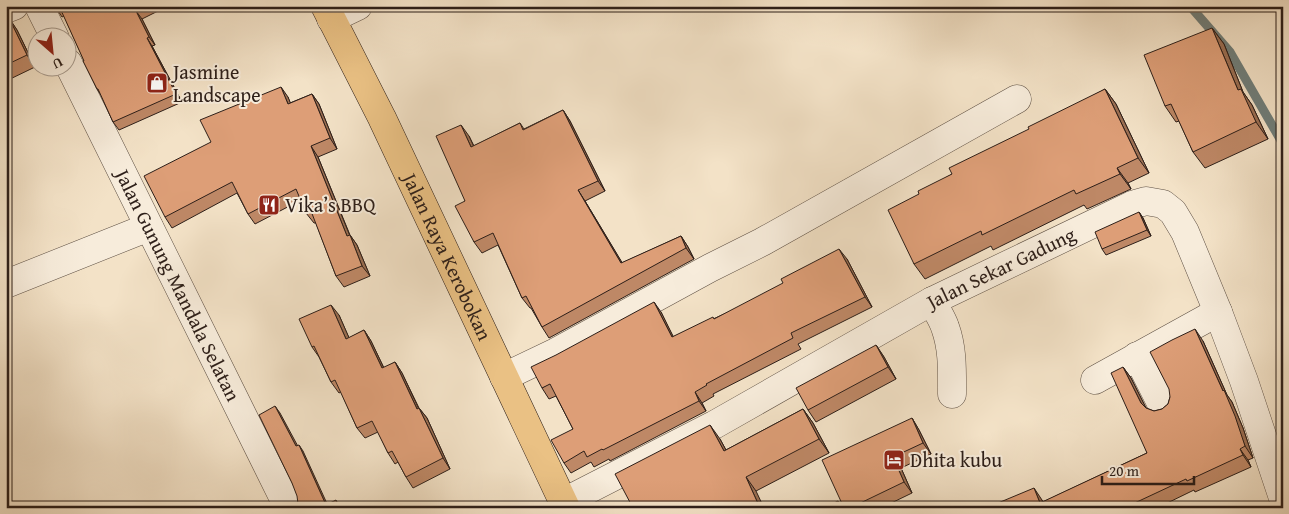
<svg xmlns="http://www.w3.org/2000/svg" width="1289" height="514" viewBox="0 0 1289 514" font-family="'Gentium Book Plus',serif">
	<style>
		.lines { fill: none; stroke-linecap: round; stroke-linejoin: round }
		.stream { stroke: #707e7a; stroke-width: 9 }
		.street-casing { stroke: #5e5044; stroke-width: 29 }
		.primary-casing { stroke: #2d1f19; stroke-width: 29 }
		.street { stroke: #f7ecdb; stroke-width: 28 }
		.primary { stroke: #eac184; stroke-width: 28 }
		.wall { fill: #be8866; stroke: #2d1f19 }
		.shaded-wall { fill: #9b6f53; stroke: #2d1f19 }
		.building { fill: #dd9e77; stroke: #2d1f19 }
		.labels { text-anchor: middle; stroke-width: 4; stroke-linejoin: round; paint-order: stroke }
		.poi-label { font-size: 20px; fill: #2d1f19; stroke: #f7ecdb; text-anchor: start }
		.street-label { font-size: 20px; fill: #2d1f19; stroke: #f7ecdb }
	</style>
	<rect width="100%" height="100%" fill="#f3e2c7"/>
	<filter id="stains"><feTurbulence type="fractalNoise" baseFrequency=".004" numOctaves="4"/><feColorMatrix values="0 0 0 0 .2 0 0 0 0 .09 0 0 0 0 .02 0 0 0 .5 -.17"/></filter>
	<radialGradient id="worn" r=".72"><stop offset=".6" stop-color="#630" stop-opacity="0"/><stop offset="1" stop-color="#630" stop-opacity=".3"/></radialGradient>
	<g class="lines">
		<!-- stream -->
		<path class="stream" d="M1190 6 1230 52 1283 144"/>
		<!-- street casing -->
		<g class="street-casing">
			<g id="street">
				<path d="M39 6 55 38"/>
				<path d="M6 9 14 6"/>
				<path d="M331 19 358 6"/>
				<path id="s1" d="M68 63 282 495 287 508"/>
				<path d="M6 284 149 227"/>
				<path d="M932 301C936 310 942 318 945 327 953 349 952 371 952 394"/>
				<path d="M1137 356 1163 407"/>
				<path d="M504 377 556 352 710 268 762 242 1017 99"/>
				<path d="M1095 380 1218 312"/>
				<path id="s2" d="M564 502 714 425 932 301 1132 205 1146 201 1163 204 1173 212 1185 232 1218 312 1244 381 1283 498"/>
			</g>
		</g>
		<!-- primary casing -->
		<g class="primary-casing">
			<g id="primary">
				<path id="s3" d="M325 6 382 118 566 508"/>
			</g>
		</g>
		<!-- street -->
		<use href="#street" class="street"/>
		<!-- primary -->
		<use href="#primary" class="primary"/>
	</g>
	<!-- wall -->
	<path class="wall" d="M55 6H168L142 19 155 45 152 46 182 102 119 130 113 122 101 95 97 89 64 16 62 17Z
		M456 6H464L458 10Z
		M9 18 17 30 35 67 6 81V19Z
		M1212 28 1224 44 1243 92 1252 105 1268 139 1205 168 1193 152 1179 121 1176 122 1165 106Z
		M1105 89 1116 104 1149 173 1128 183 1131 189 1087 209 1084 205 993 250 991 246 925 279 914 264 919 194 952 174Z
		M312 94 319 104 337 149 318 157 350 235 357 245 370 276 344 287 336 276 316 223H314L306 213 301 200 255 224 248 214 237 193 172 228 165 217 211 142 288 97 290 103Z
		M563 110 570 121 605 191 585 201 622 263 681 236 688 247 694 259 549 338 542 327 531 308H530L522 298 498 245 482 253 474 242 465 201 469 136 474 146 520 123 524 129Z
		M1139 212 1143 218 1151 236 1106 255 1102 249Z
		M847 259 872 307 798 344 801 349 713 394 714 396 702 403 706 411 610 461 609 459 594 467 591 462 571 473 564 463 573 429 556 396 549 399 542 388 661 312 673 337Z
		M339 315 349 338 364 330 371 341 384 368 395 362 402 373 419 408 427 418 450 469 413 488 406 477 398 462 395 464 388 453 378 432 365 438 357 428 341 392 339 393 331 382 319 357 312 347Z
		M1203 341 1227 395 1232 402 1243 428 1253 458 1248 460 1251 467 1195 492 1194 490 1157 508H986L1042 500 1043 502 1147 453 1123 367 1131 378 1146 408 1154 411 1162 409 1168 404 1170 397Z
		M876 345 884 357 896 379 816 422 808 410Z
		M803 409 813 423 829 453 756 491 633 508 720 439 726 450Z
		M912 418 919 430 931 454 901 468 912 493 881 508H844Z"/>
	<!-- shaded-wall -->
	<path class="shaded-wall" d="M136 11 142 19 155 45 149 37Z
		M9 18 17 30 35 67 27 55Z
		M1212 28 1224 44 1243 92 1252 105 1268 139 1256 122 1238 90Z
		M147 38 152 46 182 102 176 94Z
		M281 87 288 97 295 114 288 104Z
		M1105 89 1116 104 1149 173 1138 158Z
		M312 94 319 104 337 149 330 138Z
		M563 110 570 121 605 191 598 181Z
		M461 125 469 136 479 158 471 147Z
		M311 146 318 157 354 246 347 236Z
		M1117 168 1128 183 1131 189 1120 174Z
		M578 190 585 201 629 274 621 263Z
		M1139 212 1143 218 1151 236 1147 230Z
		M350 235 357 245 370 276 362 266Z
		M681 236 688 247 694 259 686 248Z
		M839 249 847 259 872 307 865 297Z
		M654 302 661 312 679 348 672 337Z
		M331 305 339 315 354 349 346 339Z
		M1195 329 1203 341 1227 395 1232 402 1243 428 1253 458 1245 446 1223 391Z
		M364 330 371 341 389 379 382 368Z
		M876 345 884 357 896 379 888 367Z
		M395 362 402 373 424 420 417 409Z
		M1123 367 1131 378 1149 414 1141 403Z
		M695 392 702 403 706 411 699 401Z
		M275 406 280 413 301 452 296 446Z
		M419 408 427 418 450 469 443 458Z
		M803 409 813 423 829 453 819 439Z
		M912 418 919 430 931 454 923 443Z
		M710 425 720 439 734 465 724 451Z
		M299 445 303 451 329 508 326 505Z
		M1240 449 1248 460 1251 467 1243 455Z
		M893 457 901 468 912 493 904 482Z
		M746 477 756 491 764 508H760Z
		M1034 488 1042 500 1045 508 1040 503Z"/>
	<!-- building -->
	<path class="building" d="M55 6H146L136 11 149 37 147 38 176 94 113 122 98 89H97L83 61H84L60 8 57 9Z
		M9 18 27 55 6 65V19Z
		M1212 28 1238 90 1241 89 1256 122 1193 152 1171 104 1165 106 1144 55Z
		M281 87 288 104 312 94 330 138 311 146 347 236 350 235 362 266 336 276 311 211 306 213 296 189 248 214 232 182 165 217 144 176 211 142 200 120Z
		M1105 89 1138 158 1117 168 1120 174 1076 194 1074 190 982 235 981 231 914 264 888 210 919 194 918 191 952 174 949 168 1029 129 1028 127Z
		M563 110 598 181 578 190 621 263 681 236 686 248 542 327 526 296 522 298 493 233 474 242 455 206 465 201 436 136 461 125 471 147 520 123 523 130Z
		M1139 212 1147 230 1102 249 1095 232Z
		M839 249 865 297 791 333 793 338 706 384 707 385 695 392 699 401 603 450 602 449 587 457 584 451 564 463 551 440 573 429 550 384 542 388 531 367 556 355 654 302 672 337 713 317 714 319 783 283 781 279Z
		M331 305 346 339 364 330 382 368 395 362 417 409 419 408 443 458 406 477 392 451 388 453 372 421 357 428 335 380 331 382 314 346 312 347 299 319Z
		M1195 329 1223 391 1224 390 1235 416 1245 446 1240 449 1243 455 1187 481 1186 479 1124 508H986L1034 488 1040 503 1147 453 1111 373 1123 367 1141 403 1146 408 1154 411 1162 409 1168 404 1170 397 1169 389 1150 352 1172 340Z
		M876 345 888 367 808 410 796 388Z
		M275 406 296 446 299 445 326 505 336 500 340 508H296L298 504 297 496 292 483 259 415Z
		M803 409 819 439 746 477 760 508H633L615 474 710 425 724 451Z
		M912 418 923 443 893 457 904 482 850 508H844L822 460Z
		M838 501 842 508H824Z"/>
	<!-- icons -->
	<defs>
		<g id="shop-square" transform="scale(1.125)"><rect x="-9" y="-9" width="18" height="18" rx="4" fill="#8f2418" stroke="#f7ecdb"/><path d="M-5-2.5h2.3a2.7 3.5 0 0 1 5.4 0H5L5.5 6h-11ZM-1.5-2.5h3a1.5 2.3 0 0 0-3 0Z" fill="#fff"/></g>
		<g id="restaurant-square" transform="scale(1.125)"><rect x="-9" y="-9" width="18" height="18" rx="4" fill="#8f2418" stroke="#f7ecdb"/><path d="M-5-6h1v4h1v-4h1v4h1v-4h1v5L-1.5 .5V6h-2V.5L-5-1ZM5-6V6H3V1.5H1.5Q1.5-4 5-6Z" fill="#fff"/></g>
		<g id="hotel-square" transform="scale(1.125)"><rect x="-9" y="-9" width="18" height="18" rx="4" fill="#8f2418" stroke="#f7ecdb"/><path d="M-6-4.5h1.5V1H6V5H4.5V3h-9V5H-6ZM-4 0a1.8 1.8 0 1 1 3.6 0ZM.5 0V-2.5h3Q6-2.5 6 0Z" fill="#fff"/></g>
	</defs>
	<g fill-rule="evenodd">
		<use href="#shop-square" x="157" y="83"/>
		<use href="#restaurant-square" x="269" y="205"/>
		<use href="#hotel-square" x="894" y="460"/>
	</g>
	<g class="labels">
		<!-- poi labels -->
		<g class="poi-label">
			<text x="173" y="79">Jasmine<tspan x="173" dy="23">Landscape</tspan></text>
			<text x="285" y="212">Vika’s BBQ</text>
			<text x="910" y="467">Dhita kubu</text>
		</g>
		<!-- street labels -->
		<g class="street-label">
			<text dy="7" stroke="none"><textPath href="#s3" startOffset="279">Jalan Raya Kerobokan</textPath></text>
			<text dy="7" stroke="none"><textPath href="#s2" startOffset="496">Jalan Sekar Gadung</textPath></text>
			<text dy="7" stroke="none"><textPath href="#s1" startOffset="248">Jalan Gunung Mandala Selatan</textPath></text>
		</g>
	</g>
	<!-- margin -->
	<rect width="1289" height="514" fill="none" stroke="#f3e2c7" stroke-width="25"/>
	<rect x="8" y="8" width="1274" height="499" fill="none" stroke="#2d1f19" stroke-width="2.5"/>
	<rect x="12" y="12" width="1264" height="489" fill="none" stroke="#2d1f19"/>
	<!-- north arrow -->
	<g transform="translate(52 52) rotate(153)"><circle r="24" fill="#f7ecdb" stroke="#a69a8d"/>
	<path d="M0-4L9 19L0 12L-9 19Z" fill="#8f2418"/>
	<text y="-8" font-size="14" font-weight="bold" text-anchor="middle" fill="#2d1f19">U</text>
	</g>
	<!-- scale -->
	<path d="M1102 476v8h92v-8" fill="none" stroke="#2d1f19" stroke-width="2.5"/>
	<text x="1109" y="476" font-size="15" fill="#2d1f19" stroke="#f7ecdb" stroke-width="4" paint-order="stroke">20 m</text>
	<rect width="100%" height="100%" filter="url(#stains)"/>
	<rect width="100%" height="100%" fill="url(#worn)"/>
</svg>
